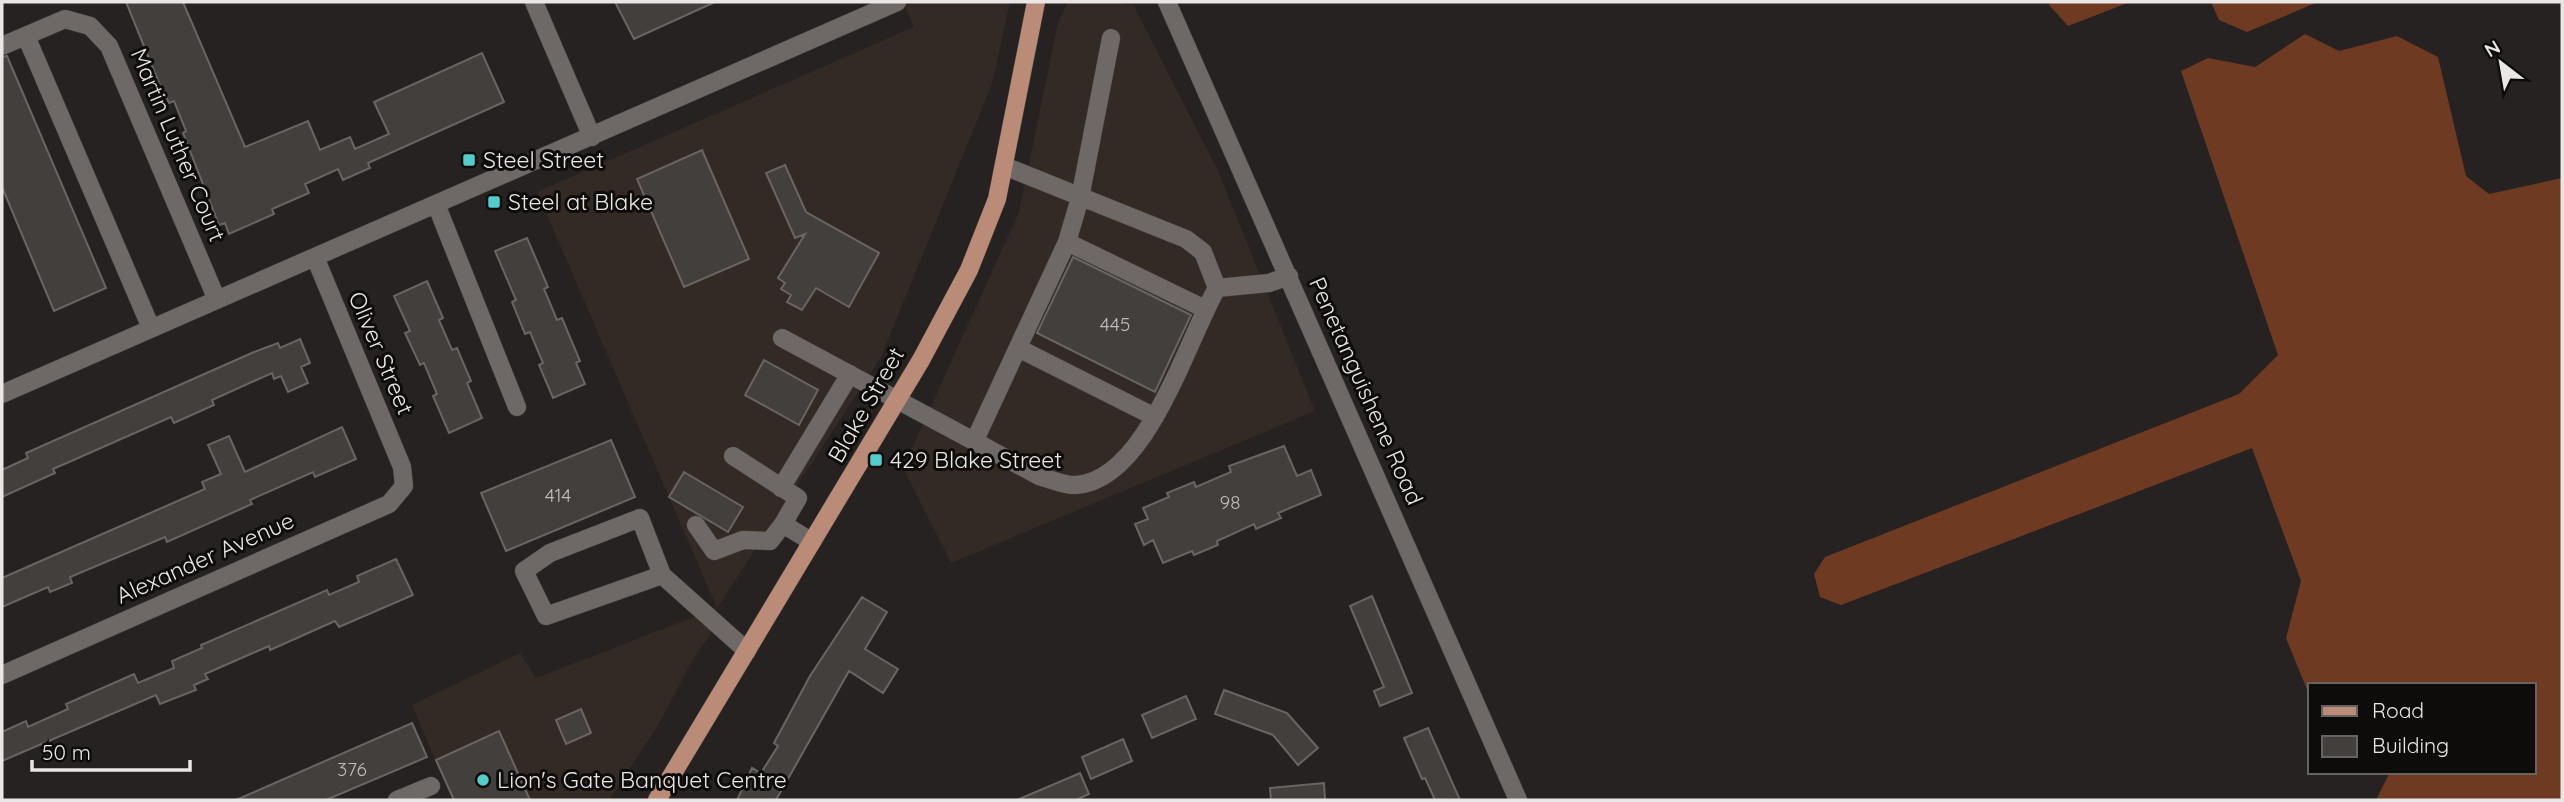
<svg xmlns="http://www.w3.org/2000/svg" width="2564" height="802" viewBox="0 0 2564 802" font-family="Quicksand,sans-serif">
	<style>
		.built { fill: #332925 }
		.forest { fill: #6f3a22 }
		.building { fill: #433f3d; stroke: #6a6563; stroke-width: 2 }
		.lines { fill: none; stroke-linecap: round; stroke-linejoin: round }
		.minor-casing { stroke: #43403f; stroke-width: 19 }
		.major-casing { stroke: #43403f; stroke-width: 19 }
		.minor { stroke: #6e6967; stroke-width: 18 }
		.major { stroke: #ba8c78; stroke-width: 18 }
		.poi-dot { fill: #52cdcc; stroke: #0e0c0b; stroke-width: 2.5 }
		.labels { text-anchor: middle; stroke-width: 6; stroke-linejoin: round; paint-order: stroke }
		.number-label { font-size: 19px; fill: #c0bcbb }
		.street-label { font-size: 23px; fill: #e9e6e5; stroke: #0e0c0b }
		.poi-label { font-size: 23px; fill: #e9e6e5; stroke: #0e0c0b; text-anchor: start }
	</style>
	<rect width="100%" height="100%" fill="#262221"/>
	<!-- built -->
	<path class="built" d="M903 2H1010L992 84 881 357 717 608 710 635 696 654 657 727 609 800H452L412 705 520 653 536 678 717 608 537 192 914 27Z
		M1068 2H1114L1134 6 1219 173 1315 411 951 563 903 468 1019 212 1058 22Z"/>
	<!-- forest -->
	<path class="forest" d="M2050 2H2130L2068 26 2049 5Z
		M2211 2H2318L2247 32 2219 20Z
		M2305 34 2339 51 2397 36 2438 57 2466 176 2489 194 2562 178V800H2376L2390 772H2534V685H2310V697L2286 638 2301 581 2252 448 1841 605 1820 597 1814 574 1825 557 2239 394 2278 355 2181 71 2208 58 2255 67Z"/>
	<!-- building -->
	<path class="building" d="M126 2H183L245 147 308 121 320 150 350 137 355 149 389 134 374 102 482 53 504 102 368 163 370 168 343 180 338 169 305 184 309 193 272 209 274 214 229 234 225 223 219 225 183 133 186 131 174 101 169 103 159 83Z
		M615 2H715L634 39Z
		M7 56 106 288 54 311 2 187V57Z
		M702 150 749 259 684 287 637 179Z
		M785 165 806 212 879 253 849 307 816 288 802 310 787 302 791 295 781 289 785 283 778 278 805 234 795 238 766 173Z
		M527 238 548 287 544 289 557 320 562 318 580 361 576 363 585 384 553 398 539 365 543 363 530 332 525 334 512 302 516 300 495 251Z
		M1073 257 1191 315 1155 392 1037 333Z
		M427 281 443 318 439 320 452 350 457 348 471 381 467 383 482 418 449 433 433 396 437 394 424 363 420 365 405 333 410 331 394 296Z
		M300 339 310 363 301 367 308 383 288 392 281 376 274 379 272 373 212 400 214 405 174 423 171 417 53 469 55 473 2 497V470L28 458 26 453 254 352 278 343 280 348Z
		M764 360 818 390 799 425 745 395Z
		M342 427 356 459 315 477 313 472 250 500 252 504 167 542 165 537 70 577 72 583 50 592 48 587 2 607V578L205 489 202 482 221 474 208 445 229 436 245 472Z
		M611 440 635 497 506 551 481 493Z
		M1284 446 1297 476 1311 470 1321 495 1278 513 1281 518 1256 529 1254 524 1217 541 1218 545 1194 555 1192 551 1163 563 1153 540 1144 545 1135 524 1148 519 1143 508 1169 497 1167 493 1194 482 1196 487 1231 472 1229 466Z
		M684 472 743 507 728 532 669 497Z
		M396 559 413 595 339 627 335 621 270 650 269 646 205 674 208 679 194 685 196 690 160 704 156 695 2 761V732L26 721 28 727 68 709 66 704 134 674 138 683 174 668 172 661 202 648 201 645 327 590 329 595 359 582 357 576Z
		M1372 596 1412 693 1380 706 1374 691 1384 687 1350 606Z
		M862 597 887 612 865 649 898 669 883 693 849 671 776 800H737L752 768 761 773 778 746 774 743 810 676Z
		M1224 690 1287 713 1318 748 1298 765 1273 735 1215 714Z
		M1186 696 1196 719 1152 738 1142 715Z
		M581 709 591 733 566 744 556 720Z
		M412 723 427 757 326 800H236Z
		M1428 728 1460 800H1435L1425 778 1422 779 1404 738Z
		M499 731 530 800H454L436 760Z
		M1123 739 1132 761 1091 779 1082 757Z
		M1080 773 1089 794 1076 800H1017Z
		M1324 783 1325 800H1271L1270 788Z"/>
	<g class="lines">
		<!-- minor casing -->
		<g class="minor-casing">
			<path id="minor" d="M534 2 592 137
				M1167 2 1518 800
				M26 36 151 328
				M2 46 65 19 90 26 109 46 217 300
				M1004 166 1186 239 1203 252 1217 288
				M436 204 517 407
				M1067 242 1205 309
				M782 338 1039 476C1050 479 1065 486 1076 485 1147 480 1186 342 1217 288L1269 283 1289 276
				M1018 348 1155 417
				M2 394 897 2
				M975 440 1067 242 1080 198 1111 38
				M733 456 798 498 783 524
				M781 488 850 374
				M696 525 714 551 743 540 770 541 783 524 812 542
				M662 575 640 518 550 553 524 571 546 616 662 575 747 651
				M2 675 389 504 404 486 402 467 315 257
				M397 800 431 786"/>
		</g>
		<!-- major casing -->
		<g class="major-casing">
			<path id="major" d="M657 800 921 360 969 270 997 199 1036 2"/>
		</g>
		<!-- minor -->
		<use href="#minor" class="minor"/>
		<!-- major -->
		<use href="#major" class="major"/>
	</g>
	<!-- markers -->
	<g class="poi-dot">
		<rect x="462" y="153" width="14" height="14" rx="3.5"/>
		<rect x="487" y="195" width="14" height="14" rx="3.5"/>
		<rect x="869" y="453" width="14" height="14" rx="3.5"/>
		<circle cx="483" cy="780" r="7"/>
	</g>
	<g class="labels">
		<!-- number labels -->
		<g class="number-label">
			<text x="1115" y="331">445</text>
			<text x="558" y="502">414</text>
			<text x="1230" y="509">98</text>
			<text x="352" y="776">376</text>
		</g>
		<!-- street labels -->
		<g class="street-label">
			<text transform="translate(178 145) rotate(67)" y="8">Martin Luther Court</text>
			<text transform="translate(381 353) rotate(67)" y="8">Oliver Street</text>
			<text transform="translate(1366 391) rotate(66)" y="8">Penetanguishene Road</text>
			<text transform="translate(866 405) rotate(-60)" y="8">Blake Street</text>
			<text transform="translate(205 558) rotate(-24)" y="8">Alexander Avenue</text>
		</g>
		<!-- poi labels -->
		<g class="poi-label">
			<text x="483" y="168">Steel Street</text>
			<text x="508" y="210">Steel at Blake</text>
			<text x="890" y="468">429 Blake Street</text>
			<text x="497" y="788">Lion's Gate Banquet Centre</text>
		</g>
	</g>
	<!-- border -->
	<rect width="2564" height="802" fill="none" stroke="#e9e6e5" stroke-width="7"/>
	<!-- legend -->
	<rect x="2308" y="683" width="228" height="91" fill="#0e0c0b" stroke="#666362" stroke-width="2"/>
	<rect x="2322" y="706" width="35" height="10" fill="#ba8c78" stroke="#666362" stroke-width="2"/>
	<text x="2372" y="718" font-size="21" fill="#e9e6e5">Road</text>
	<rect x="2322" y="736" width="35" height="21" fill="#433f3d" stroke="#666362" stroke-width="2"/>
	<text x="2372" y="753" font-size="21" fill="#e9e6e5">Building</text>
	<!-- north arrow -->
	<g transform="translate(2501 63) rotate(329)" stroke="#0e0c0b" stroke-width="5" paint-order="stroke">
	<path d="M0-5L12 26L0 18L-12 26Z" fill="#e9e6e5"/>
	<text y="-10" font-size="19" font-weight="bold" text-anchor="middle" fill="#e9e6e5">N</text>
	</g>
	<!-- scale -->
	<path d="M32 760v10h158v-10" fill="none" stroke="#e9e6e5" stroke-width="3.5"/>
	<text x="42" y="760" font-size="21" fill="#e9e6e5" stroke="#0e0c0b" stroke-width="5" paint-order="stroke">50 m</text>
</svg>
